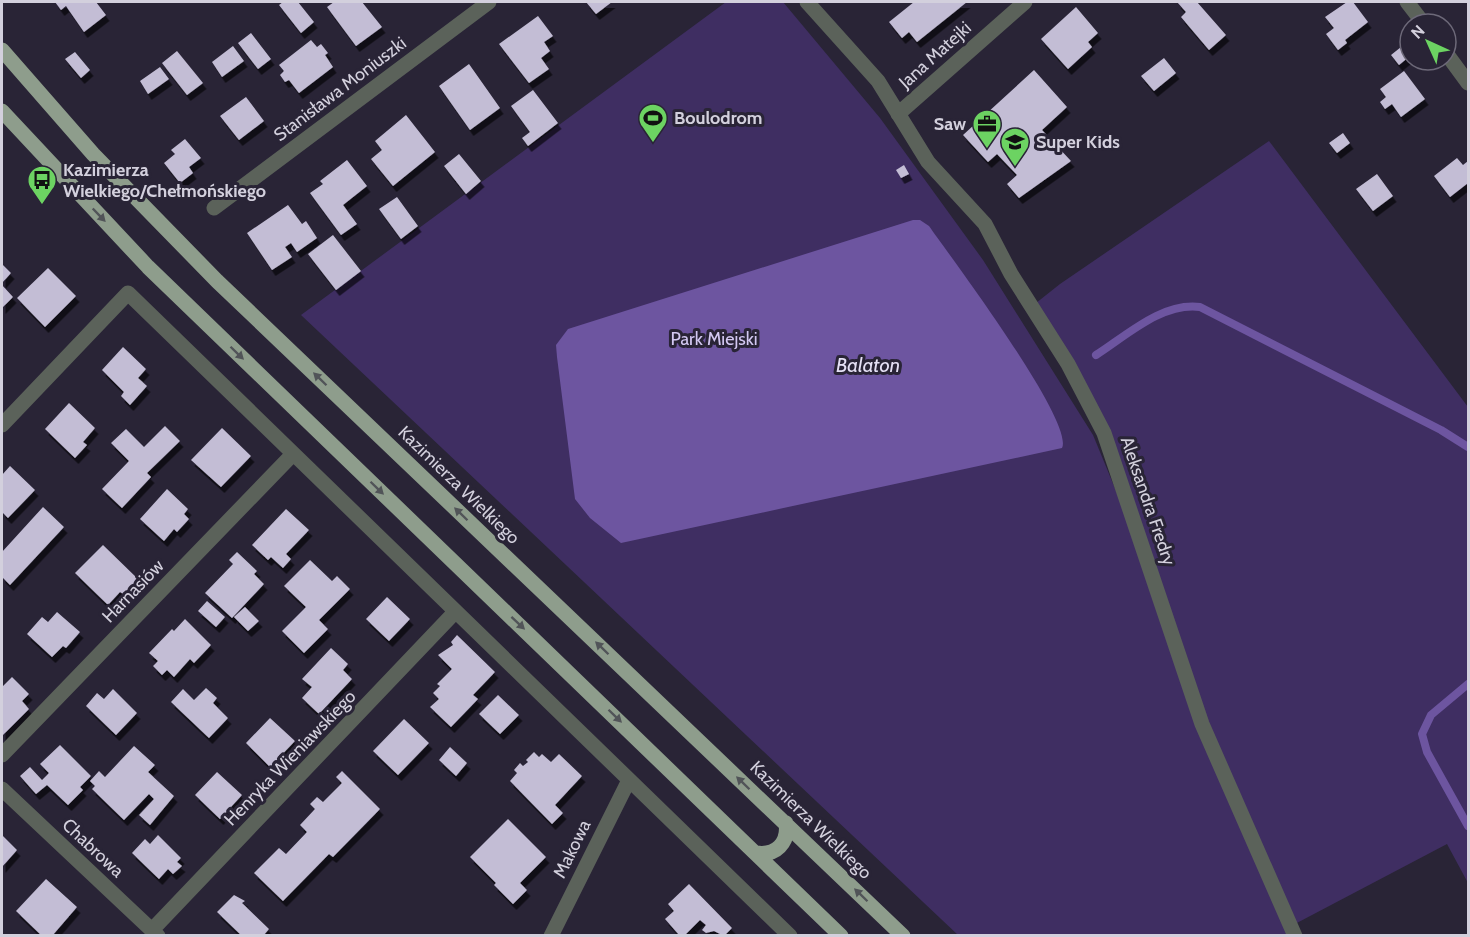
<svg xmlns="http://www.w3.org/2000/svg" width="1470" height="937" viewBox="0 0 1470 937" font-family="Cabin,sans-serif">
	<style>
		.green { fill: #3f2e62 }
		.water { fill: #6d55a0 }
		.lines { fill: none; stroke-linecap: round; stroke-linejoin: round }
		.stream { stroke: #6d55a0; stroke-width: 8 }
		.building { fill: #c3bdd5; filter: url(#shadow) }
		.minor { stroke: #5b625a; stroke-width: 15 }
		.major { stroke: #8e9d8c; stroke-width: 15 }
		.oneway { fill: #515458 }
		.labels { text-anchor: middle; stroke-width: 6; stroke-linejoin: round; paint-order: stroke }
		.street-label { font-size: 18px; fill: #d3d0dd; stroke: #292436 }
		.poi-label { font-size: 18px; font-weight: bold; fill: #d3d0dd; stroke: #292436; text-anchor: start }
		.park-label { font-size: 18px; fill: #d3c8f2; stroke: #292436 }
		.water-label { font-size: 20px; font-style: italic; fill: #e5e0f5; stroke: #292436 }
	</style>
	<defs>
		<filter id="shadow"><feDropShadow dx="3.5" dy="6" stdDeviation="0" flood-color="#0009"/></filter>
	</defs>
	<rect width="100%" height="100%" fill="#292436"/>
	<!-- green -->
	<path class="green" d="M726 2H783L880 118 983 260 1093 435 1154 583 1104 433 1031 307 1060 284 1269 141 1468 407V883L1447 844 1293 925 1297 935H958L301 315Z"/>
	<!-- water -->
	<path class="water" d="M913 220H920L929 226C950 256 1075 422 1062 448L621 543 590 518 575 499 557 357 556 345 568 329Z"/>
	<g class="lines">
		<!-- stream -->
		<path class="stream" d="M1096 355C1126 336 1162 302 1200 307L1441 430 1468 447
			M1468 684 1431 715 1422 734 1427 752 1468 826"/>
	</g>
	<!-- building -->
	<path class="building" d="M55 2H96L106 15 84 32 66 6 61 10Z
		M283 2H298L314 22 301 33 279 5Z
		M334 2H362L382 27 356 46 327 7Z
		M586 2H612L596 14Z
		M914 2H967L917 42 909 32 902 38 889 22Z
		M1177 2H1197L1226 35 1209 50 1181 17 1186 12Z
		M1347 2H1353L1368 22 1345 40 1347 43 1338 50 1326 34 1334 28 1325 17Z
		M1076 7 1098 33 1088 42 1092 47 1068 69 1041 39Z
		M538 16 553 36 544 42 550 51 541 58 549 69 529 83 499 44Z
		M251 33 271 59 258 69 238 43Z
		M311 40 317 47 321 44 328 53 325 55 333 67 299 93 289 80 285 82 280 75 284 71 279 65Z
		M1406 43 1410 48V56L1399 65 1391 55Z
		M233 46 244 61 222 77 212 62Z
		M177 51 203 83 187 95 162 63Z
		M75 52 90 70 81 78 65 59Z
		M1164 58 1176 73 1154 91 1141 76Z
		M469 64 500 108 470 130 439 86Z
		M160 67 169 79 148 94 140 81Z
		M1034 70 1067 107 1042 130 1071 161 1019 198 1007 184 1017 175 997 154 988 162 963 135Z
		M1404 71 1425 99 1401 117 1392 104 1385 109 1380 102 1386 97 1380 89Z
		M533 90 558 123 528 146 522 138 530 132 511 106Z
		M246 97 264 121 239 140 220 116Z
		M406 115 435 152 393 186 371 159 382 150 375 141Z
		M1343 133 1350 143 1337 153 1329 143Z
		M185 139 201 158 189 167 193 173 180 183 164 163 175 154 171 150Z
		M459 154 481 181 466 194 444 166Z
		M1457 158 1463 165 1468 161V183L1450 197 1434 176Z
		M347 160 367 186 343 205 357 224 341 235 310 193 323 184 320 181Z
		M904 165 909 174 901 178 896 170Z
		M1377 174 1393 196 1373 211 1356 189Z
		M397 197 418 226 401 239 379 209Z
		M288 205 302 224 306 221 317 238 297 252 291 243 285 247 292 257 272 270 247 233Z
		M333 235 361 271 336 290 308 254Z
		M2 264 11 273 2 283Z
		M48 268 76 296 45 327 17 298Z
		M2 285 13 297 2 308Z
		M123 347 146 369 138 378 147 386 130 405 121 396 124 392 102 370Z
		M69 403 95 428 83 442 87 445 75 458 45 429Z
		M165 426 180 441 147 473 151 477 122 508 102 489 129 461 111 443 126 429 144 447Z
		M222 428 251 456 221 487 191 460Z
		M10 466 35 490 8 518 2 512V475Z
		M167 489 188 509 184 514 189 519 177 532 174 529 164 541 140 519Z
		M43 507 64 527 10 585 2 577V552Z
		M286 509 309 530 286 554 291 559 283 568 271 557 268 560 252 545Z
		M103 545 139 580 125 595 120 592 108 605 75 573Z
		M237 552 257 571 254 574 264 584 232 618 205 593 233 564 229 560Z
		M310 560 332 581 337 576 350 589 319 620 328 629 304 653 282 631 306 607 284 586Z
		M387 597 410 619 389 641 366 619Z
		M207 601 225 617 216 627 198 611Z
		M245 607 259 621 248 631 234 617Z
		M57 612 80 632 66 648 63 646 52 657 27 634 42 617 48 622Z
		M185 619 211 645 194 663 190 659 174 677 167 670 162 675 153 666 158 661 149 653 172 629 174 631Z
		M457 635 495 672 473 695 478 699 451 727 430 707 439 699 433 693 440 686 437 684 452 669 438 655 453 645 451 642Z
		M331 648 348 664 343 670 352 679 319 714 302 698 312 687 302 679Z
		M12 677 29 694 22 701 29 709 2 736V687Z
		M206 688 217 698 213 703 228 718 209 738 171 702 183 689 194 700Z
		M113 689 137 713 116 735 86 706 97 693 104 699Z
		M498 695 519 715 500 734 479 714Z
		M270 718 295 741 270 767 246 743Z
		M404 719 429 743 398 775 373 751Z
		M60 745 91 776 80 787 83 790 68 805 47 785 36 794 20 776 30 767 42 780 49 773 40 764Z
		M134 746 155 765 148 772 174 796 150 825 139 815 154 799 149 794 124 820 92 789 95 786 90 781 99 771 105 777Z
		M450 747 467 763 456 776 439 760Z
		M534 752 539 757 542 754 551 762 559 754 582 776 555 805 563 813 552 824 510 781 517 773 514 770 520 763 523 766 528 762 526 760Z
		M342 771 380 809 333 857 329 854 283 901 254 873 279 848 286 854 307 832 300 825 315 809 310 804 317 797 323 802 342 783 336 777Z
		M217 772 242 795 220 819 195 795Z
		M508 819 546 857 520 883 527 890 513 904 494 885 496 883 470 857Z
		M2 835 17 850 2 867Z
		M158 835 181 858 177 862 182 866 173 874 168 869 159 879 132 853 145 839 150 844Z
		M46 879 77 907 52 936H42L16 911Z
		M689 884 732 928 724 936 714 931 706 933 702 930 706 925 700 920 684 936H680L665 919 674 911 668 904Z
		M234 895 245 901 242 903 269 929 263 936H242L217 912Z"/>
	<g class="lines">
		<!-- minor -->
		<path class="minor" d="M807 2 878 81 928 162 985 224 1011 274 1068 364 1104 433 1202 724 1295 936
			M1407 2 1424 24
			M1446 53 1468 83
			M898 114 1025 2
			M214 208 489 2
			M2 425 128 293 790 936
			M2 755 293 454
			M2 789 158 936
			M152 930 455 612
			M551 936 629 780"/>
		<!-- major -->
		<path class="major" d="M2 50 93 154 217 281 903 936
			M2 111 148 267 841 936
			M756 853C776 856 789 843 786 823"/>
	</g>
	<!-- one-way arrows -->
	<defs><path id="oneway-solid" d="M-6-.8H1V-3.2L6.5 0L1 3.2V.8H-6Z" transform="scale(1.5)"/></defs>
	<g class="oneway">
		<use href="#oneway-solid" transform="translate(99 215) rotate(46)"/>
		<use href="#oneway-solid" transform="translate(237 353) rotate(44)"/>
		<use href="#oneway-solid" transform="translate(320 379) rotate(-136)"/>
		<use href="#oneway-solid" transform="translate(377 488) rotate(44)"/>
		<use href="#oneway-solid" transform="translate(461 514) rotate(-136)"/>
		<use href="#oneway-solid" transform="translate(518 623) rotate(43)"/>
		<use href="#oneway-solid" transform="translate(602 648) rotate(-136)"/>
		<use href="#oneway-solid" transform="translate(615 716) rotate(44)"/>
		<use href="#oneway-solid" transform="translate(743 783) rotate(-136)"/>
		<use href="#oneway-solid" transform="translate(861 895) rotate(-136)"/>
	</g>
	<!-- icons -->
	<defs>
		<g id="stadium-pin" transform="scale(1.5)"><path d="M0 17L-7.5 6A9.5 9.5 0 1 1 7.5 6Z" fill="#6cd362" stroke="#292436"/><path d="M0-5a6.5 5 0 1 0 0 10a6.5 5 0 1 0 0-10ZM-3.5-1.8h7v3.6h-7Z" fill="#111"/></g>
		<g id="office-pin" transform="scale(1.5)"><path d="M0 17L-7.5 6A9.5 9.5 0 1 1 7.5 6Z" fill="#6cd362" stroke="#292436"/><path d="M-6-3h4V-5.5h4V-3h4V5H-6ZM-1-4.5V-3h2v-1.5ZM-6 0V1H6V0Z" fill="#111"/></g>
		<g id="school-pin" transform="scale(1.5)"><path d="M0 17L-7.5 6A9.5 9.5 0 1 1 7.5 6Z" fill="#6cd362" stroke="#292436"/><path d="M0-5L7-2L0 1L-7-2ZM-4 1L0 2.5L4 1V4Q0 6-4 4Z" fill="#111"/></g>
		<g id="bus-pin" transform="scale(1.5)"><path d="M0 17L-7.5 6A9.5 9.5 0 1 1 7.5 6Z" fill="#6cd362" stroke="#292436"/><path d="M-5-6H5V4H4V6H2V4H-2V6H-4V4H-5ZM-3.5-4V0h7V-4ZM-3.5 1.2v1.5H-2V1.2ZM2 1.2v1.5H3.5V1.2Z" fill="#111"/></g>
	</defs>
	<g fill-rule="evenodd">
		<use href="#stadium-pin" x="653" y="118"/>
		<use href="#office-pin" x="987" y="124"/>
		<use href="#school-pin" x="1015" y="142"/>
		<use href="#bus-pin" x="42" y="180"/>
	</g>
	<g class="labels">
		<!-- street labels -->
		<g class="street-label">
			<text transform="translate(935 55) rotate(-42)" y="6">Jana Matejki</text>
			<text transform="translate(340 89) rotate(-37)" y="6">Stanisława Moniuszki</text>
			<text transform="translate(459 485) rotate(44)" y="6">Kazimierza Wielkiego</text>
			<text transform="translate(1148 501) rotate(71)" y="6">Aleksandra Fredry</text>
			<text transform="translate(133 591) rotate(-46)" y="6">Harnasiów</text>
			<text transform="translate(290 758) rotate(-46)" y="6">Henryka Wieniawskiego</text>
			<text transform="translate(811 820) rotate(44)" y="6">Kazimierza Wielkiego</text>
			<text transform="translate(93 848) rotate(43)" y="6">Chabrowa</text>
			<text transform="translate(572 849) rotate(-64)" y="6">Makowa</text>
		</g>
		<!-- poi labels -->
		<g class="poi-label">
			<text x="674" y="124">Boulodrom</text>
			<text x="966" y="130" text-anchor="end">Saw</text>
			<text x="1036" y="148">Super Kids</text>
			<text x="63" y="176">Kazimierza<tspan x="63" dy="21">Wielkiego/Chełmońskiego</tspan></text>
		</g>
		<!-- park labels -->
		<g class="park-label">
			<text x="714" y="345">Park Miejski</text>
		</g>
		<!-- water labels -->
		<g class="water-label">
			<text x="868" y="372">Balaton</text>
		</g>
	</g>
	<!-- border -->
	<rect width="1470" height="937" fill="none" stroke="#d3d0dd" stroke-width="6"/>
	<!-- north arrow -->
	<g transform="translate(1428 42) rotate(315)"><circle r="28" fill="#292436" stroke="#6d6979" stroke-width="1.5"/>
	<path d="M0-4.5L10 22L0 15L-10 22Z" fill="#6cd362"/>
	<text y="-9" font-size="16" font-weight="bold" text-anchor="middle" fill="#d3d0dd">N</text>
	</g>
</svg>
